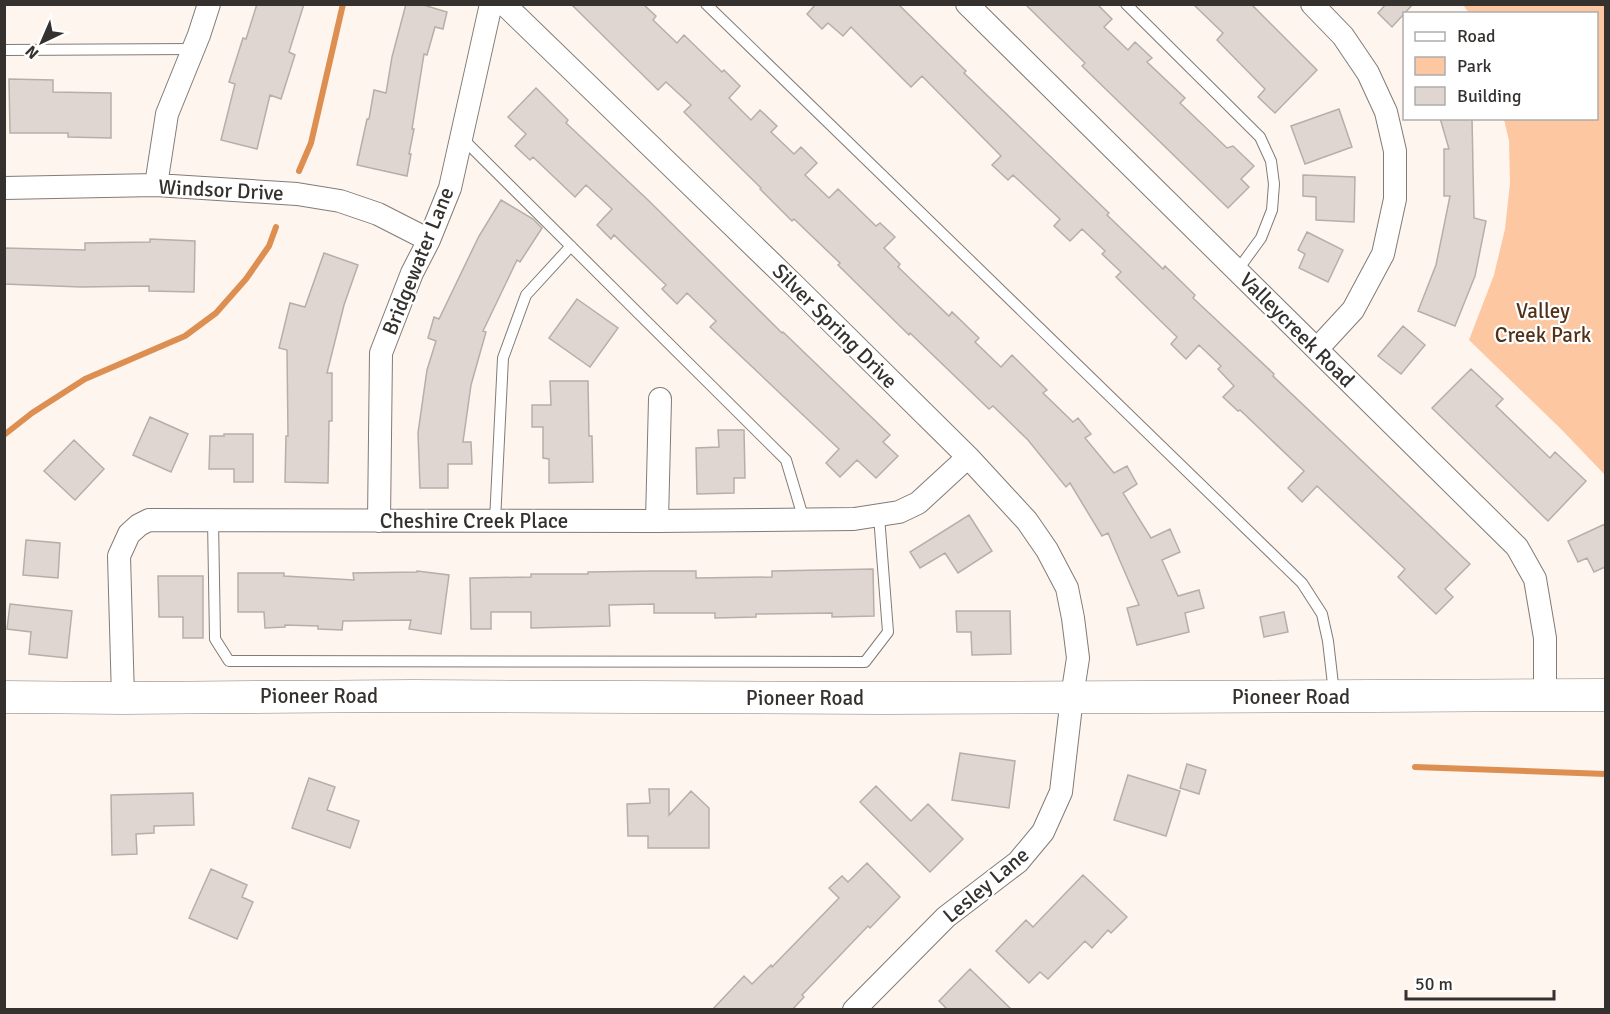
<svg xmlns="http://www.w3.org/2000/svg" width="1610" height="1014" viewBox="0 0 1610 1014" font-family="Signika,sans-serif">
	<style>
		.green { fill: #fcc7a1 }
		.lines { fill: none; stroke-linecap: round; stroke-linejoin: round }
		.stream { stroke: #dd8f52; stroke-width: 6 }
		.building { fill: #dfd6d1; stroke: #b6aea9; stroke-width: 1.5 }
		.service-casing { stroke: #827b76; stroke-width: 12 }
		.minor-casing { stroke: #827b76; stroke-width: 24 }
		.secondary-casing { stroke: #827b76; stroke-width: 33 }
		.service { stroke: #fff; stroke-width: 10 }
		.minor { stroke: #fff; stroke-width: 22 }
		.secondary { stroke: #fff; stroke-width: 32 }
		.labels { text-anchor: middle; stroke-width: 4.5; stroke-linejoin: round; paint-order: stroke }
		.street-label { font-size: 21px; fill: #34312f; stroke: #fff }
		.park-label { font-size: 21px; fill: #513117; stroke: #fff }
	</style>
	<rect width="100%" height="100%" fill="#fef5ef"/>
	<!-- green -->
	<path class="green" d="M1463 5H1605V475L1561 429 1469 340 1494 275 1505 229 1510 183 1509 141 1504 119 1596 118V14L1469 13Z"/>
	<g class="lines">
		<!-- stream -->
		<path class="stream" d="M299 171 311 143 343 4
			M4 435 32 413 85 379 185 336 216 313 246 279 269 246 276 227
			M1415 767 1606 774"/>
	</g>
	<!-- building -->
	<path class="building" d="M257 4H304L289 52 295 55 281 99 270 95 257 149 221 140 235 84 229 82 243 38 246 39Z
		M406 4H420L447 12 443 29 435 27 427 55 424 54 412 129H414L409 154H411L407 176 357 165 367 119H369L374 90 386 93 392 57Z
		M571 4H643L656 16 653 20 677 43 684 35 722 72 724 70 740 86 729 98 751 120 760 110 777 126 771 132 794 154 801 147 817 163 805 175 829 198 838 189 876 226 880 223 895 237 884 248 900 264 898 267 949 316 952 312 979 338 975 342 1001 367 1012 355 1047 390 1043 393 1073 422 1078 418 1091 434 1085 438 1114 473 1127 466 1137 484 1123 493 1151 538 1170 529 1180 552 1162 560 1178 596 1199 590 1204 608 1185 613 1189 632 1137 645 1127 608 1139 605 1108 533 1102 536 1070 483 1066 487 1028 440 993 406 989 409 910 333 909 335 838 265 840 263 794 219 792 221 760 189 761 188 684 112 691 105 666 82 658 90Z
		M816 4H898L966 71 964 73 1109 213 1107 215 1163 269 1165 266 1195 295 1193 298 1274 374 1273 376 1470 564 1445 589 1453 597 1436 614 1398 577 1405 569 1317 486 1302 502 1288 488 1304 471 1240 410 1238 411 1223 397 1234 386 1218 369 1221 366 1199 345 1186 359 1171 344 1177 337 1116 277 1121 272 1102 254 1105 251 1082 229 1070 241 1054 226 1060 219 1013 175 1008 180 992 165 1001 156 922 76 911 87 851 27 843 36 828 23 822 29 807 14Z
		M1025 4H1097L1112 19 1104 27 1128 50 1135 42 1152 58 1147 62 1185 98 1180 103 1227 148 1233 146 1254 166 1241 179 1249 187 1228 208 1082 66 1085 63Z
		M1193 4H1251L1317 70 1275 113 1258 97 1265 89 1217 40 1223 33Z
		M1386 4H1413L1392 27 1378 13Z
		M9 79 53 80V92L111 93V138L68 137V133H10Z
		M536 88 568 120 566 123 648 200 782 333 783 332 890 435 883 442 898 456 876 478 857 460 840 477 826 463 839 449 710 327 716 321 687 293 677 304 662 289 666 285 614 235 611 239 597 225 612 209 586 185 575 197 533 157 530 160 515 146 526 134 508 117Z
		M1339 109 1352 147 1305 164 1291 126Z
		M1440 118H1472L1474 218 1486 221 1475 276 1455 326 1418 311 1436 265 1450 196H1444V149H1449Z
		M1303 175 1355 177 1354 222 1316 220V197L1303 196Z
		M501 200 533 219 542 228 520 262 517 260 483 331 486 332 471 385 463 442H471L472 464H448V488H420L418 433 427 370 436 341 428 338 434 317 439 319 479 236Z
		M1307 232 1343 250 1328 282 1299 268 1305 254 1298 250Z
		M150 239 195 241 194 292 149 291V286L81 287 4 284V248L85 250V243L150 242Z
		M324 253 358 265 344 305 327 373H332V421H329L328 483 285 482 286 436H288L287 350 279 348 290 303 305 307Z
		M577 299 618 328 590 367 549 338Z
		M1403 326 1425 345 1401 374 1378 356Z
		M1471 369 1503 399 1496 406 1550 458 1555 452 1586 481 1548 521 1432 408Z
		M550 381H588L589 436H592L593 482 549 483V459L543 458V427H532V405H551Z
		M150 417 188 434 171 472 133 455Z
		M718 430H744L745 478H734V493L697 494 696 448 719 447Z
		M224 434H253V482H234V469H209L210 436H224Z
		M74 440 104 469 75 500 44 471Z
		M969 515 992 551 958 573 945 553 920 568 910 552Z
		M1605 524V567L1594 572 1587 558 1578 562 1568 541Z
		M26 540 60 543 58 578 23 575Z
		M873 569 874 616 832 617V613L756 614V617L715 618V613H654V604L609 605 610 626 531 628V612H491V629H471L470 578 531 577V574H588V572L653 571H696V578L772 577V571Z
		M417 571 449 575 441 634 409 629 411 620 343 621 342 630 318 629V626L285 625V627L265 628 264 612H238V573H284V576L354 580 353 573 417 572Z
		M158 576H203V638H183V617H159Z
		M10 604 72 611 67 658 29 654 31 632 7 629Z
		M956 611H1010L1011 654 972 655 971 632H957Z
		M1284 612 1288 632 1264 637 1260 617Z
		M960 753 1015 761 1009 808 952 800Z
		M1187 764 1206 770 1199 794 1180 788Z
		M1128 775 1180 791 1166 836 1114 820Z
		M309 778 335 787 327 810 359 821 350 848 292 828Z
		M876 786 911 821 928 804 963 839 930 872 860 802Z
		M649 789H669V815L691 791 709 808V848H648V836H628L627 804 650 803Z
		M193 793 194 825 154 826V833L136 834 137 854 112 855 111 795Z
		M867 863 900 897 870 928 868 926 802 995 804 997 792 1010H712L744 976 752 984 771 965 772 967 839 898 829 888 842 876 848 882Z
		M211 869 247 885 242 897 253 902 237 939 189 918Z
		M1083 875 1127 917 1111 933 1108 930 1092 948 1085 941 1048 979 1040 972 1029 983 996 951 1026 920 1033 927Z
		M970 969 1012 1010H948L939 1001Z"/>
	<g class="lines">
		<!-- service casing -->
		<g class="service-casing">
			<path id="service" d="M706 4 1302 583 1322 614 1328 641 1334 693
				M1126 4 1260 137 1271 161 1274 184 1272 210 1261 238 1237 271
				M4 50 193 49
				M461 137 786 460 804 520
				M213 520 215 639 229 661 865 662 888 632 879 516
				M495 521 503 358 526 295 571 246"/>
		</g>
		<!-- minor casing -->
		<g class="minor-casing">
			<path id="minor" d="M504 4 794 285 968 457 1027 521 1047 550 1067 588 1073 618 1078 658 1072 697 1061 792 1043 832 1018 862 946 917 854 1010
				M967 4 1517 547 1535 579 1545 638V696
				M1312 4 1343 36 1368 73 1386 112 1395 151V199L1383 254 1353 310 1317 349
				M156 185 167 114 199 35 209 4
				M4 188 156 185 297 194 340 201 378 214 429 240
				M379 521 381 353 412 273 429 240 450 188 491 4
				M657 521 660 399
				M123 698 119 556 129 534 139 525 149 520 657 521 854 519 899 512 918 503 968 457"/>
		</g>
		<!-- secondary casing -->
		<g class="secondary-casing">
			<path id="secondary" d="M4 697 123 698 414 696 883 698 1606 695"/>
		</g>
		<!-- service -->
		<use href="#service" class="service"/>
		<!-- minor -->
		<use href="#minor" class="minor"/>
		<!-- secondary -->
		<use href="#secondary" class="secondary"/>
	</g>
	<g class="labels">
		<!-- street labels -->
		<g class="street-label">
			<text transform="translate(221 190) rotate(3)" y="7">Windsor Drive</text>
			<text transform="translate(418 261) rotate(-68)" y="7">Bridgewater Lane</text>
			<text transform="translate(835 326) rotate(45)" y="7">Silver Spring Drive</text>
			<text transform="translate(1297 330) rotate(45)" y="7">Valleycreek Road</text>
			<text x="474" y="528">Cheshire Creek Place</text>
			<text x="319" y="703">Pioneer Road</text>
			<text x="1291" y="704">Pioneer Road</text>
			<text x="805" y="705">Pioneer Road</text>
			<text transform="translate(986 885) rotate(-40)" y="7">Lesley Lane</text>
		</g>
		<!-- park labels -->
		<g class="park-label">
			<text x="1543" y="318">Valley<tspan x="1543" dy="24">Creek Park</tspan></text>
		</g>
	</g>
	<!-- border -->
	<rect width="1610" height="1014" fill="none" stroke="#34312f" stroke-width="12"/>
	<!-- legend -->
	<rect x="1403" y="12" width="195" height="108" fill="#ffffff" stroke="#aeadac" stroke-width="1.5"/>
	<rect x="1415" y="32" width="30" height="9" fill="#ffffff" stroke="#aeadac" stroke-width="1.5"/>
	<text x="1457" y="42" font-size="18" fill="#34312f">Road</text>
	<rect x="1415" y="57" width="30" height="18" fill="#fcc7a1" stroke="#aeadac" stroke-width="1.5"/>
	<text x="1457" y="72" font-size="18" fill="#34312f">Park</text>
	<rect x="1415" y="87" width="30" height="18" fill="#dfd6d1" stroke="#aeadac" stroke-width="1.5"/>
	<text x="1457" y="102" font-size="18" fill="#34312f">Building</text>
	<!-- north arrow -->
	<g transform="translate(42 42) rotate(224)" stroke="#ffffff" stroke-width="4.5" paint-order="stroke">
	<path d="M0-4.5L10 22L0 15L-10 22Z" fill="#34312f"/>
	<text y="-9" font-size="16" font-weight="bold" text-anchor="middle" fill="#34312f">N</text>
	</g>
	<!-- scale -->
	<path d="M1406 990v9h148v-9" fill="none" stroke="#34312f" stroke-width="3"/>
	<text x="1415" y="990" font-size="18" fill="#34312f" stroke="#ffffff" stroke-width="4.5" paint-order="stroke">50 m</text>
</svg>
